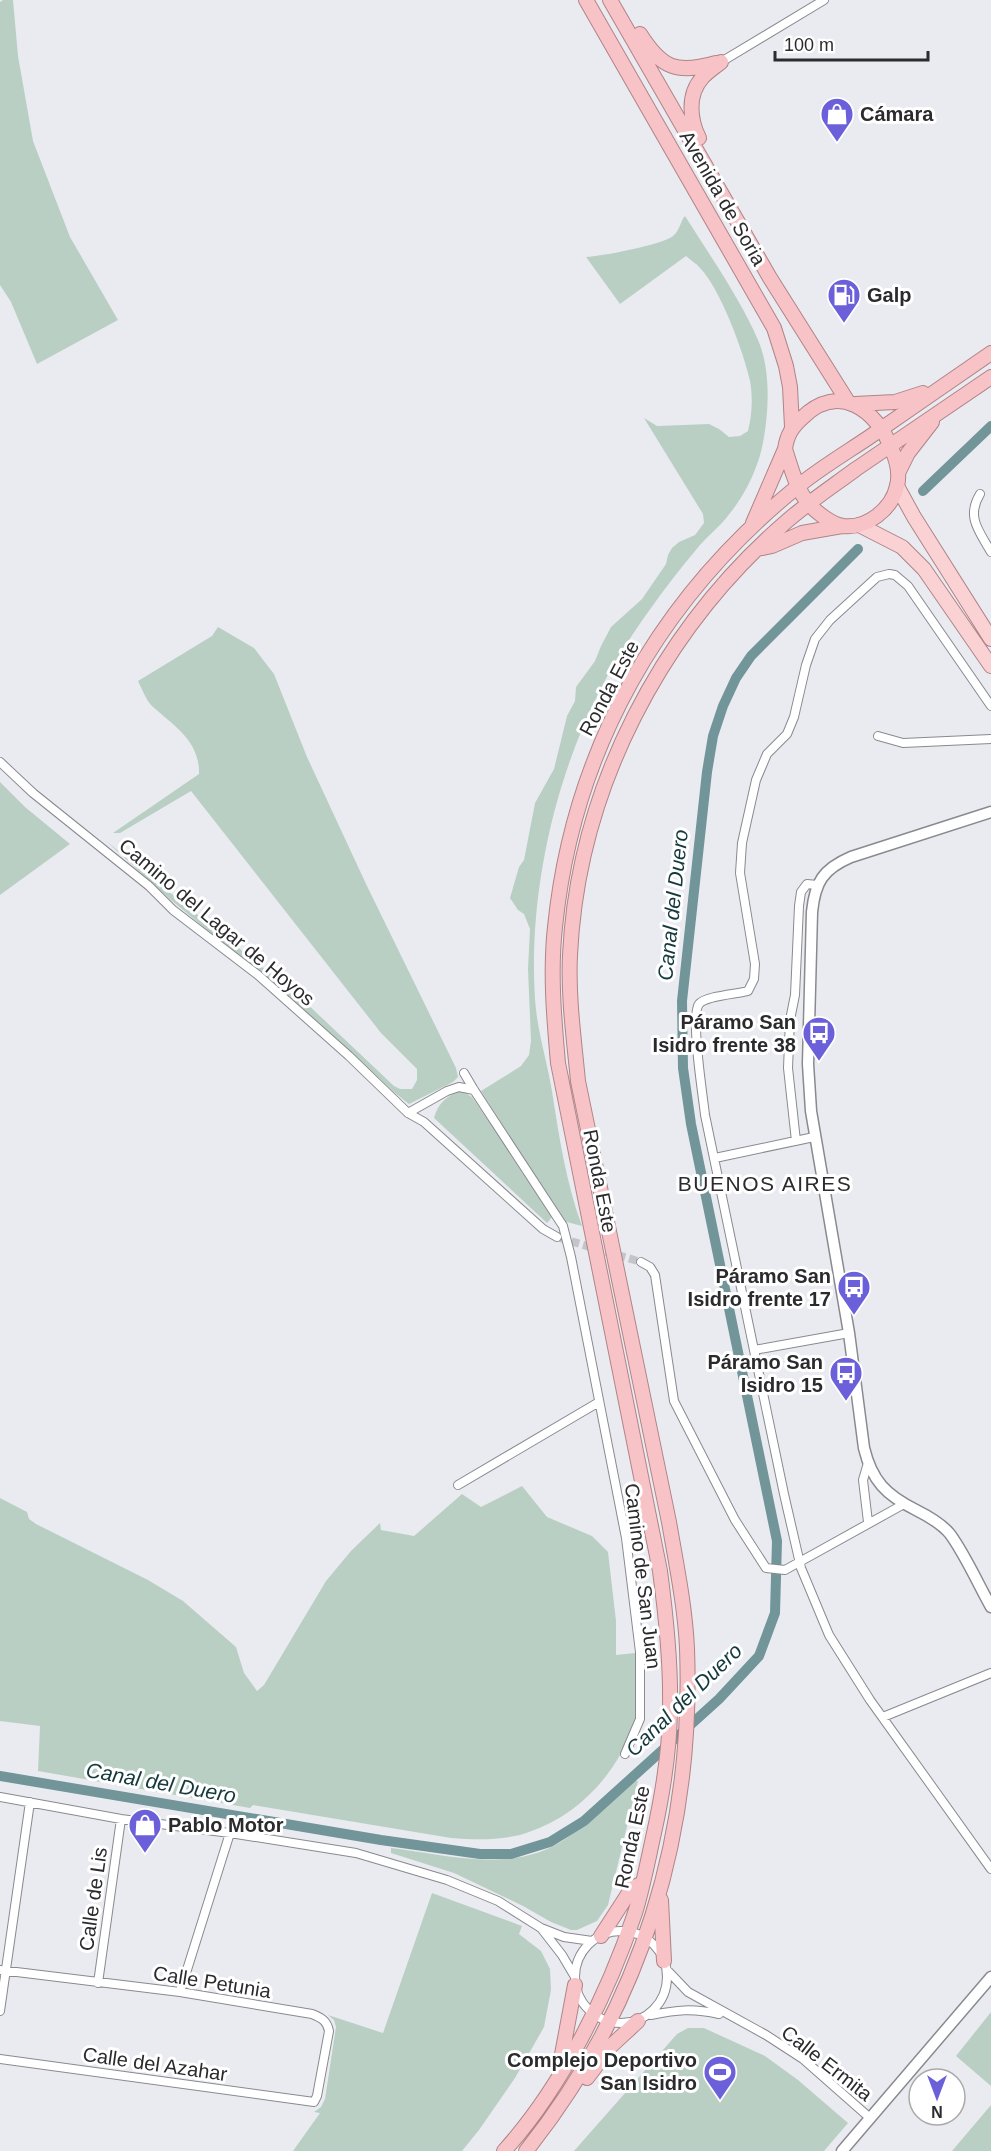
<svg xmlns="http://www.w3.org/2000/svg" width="991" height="2151" viewBox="0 0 991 2151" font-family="Helvetica,sans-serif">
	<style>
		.green { fill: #b9cfc3 }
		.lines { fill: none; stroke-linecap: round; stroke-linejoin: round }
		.canal { stroke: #719599; stroke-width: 10 }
		.minor-tunnel { stroke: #c4c5ca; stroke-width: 8; stroke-dasharray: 8 4; stroke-linecap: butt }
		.minor-casing { stroke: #898a90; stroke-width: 10 }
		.tertiary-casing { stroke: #898a90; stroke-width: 13 }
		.primary-casing { stroke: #af8487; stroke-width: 16 }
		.trunk-casing { stroke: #af8487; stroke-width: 16 }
		.minor { stroke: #fff; stroke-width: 8 }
		.tertiary { stroke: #fff; stroke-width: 10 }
		.primary { stroke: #fad2d4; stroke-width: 14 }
		.trunk { stroke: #f8c3c6; stroke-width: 14 }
		.labels { text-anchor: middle; stroke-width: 6; stroke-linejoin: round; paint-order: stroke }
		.poi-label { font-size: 20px; font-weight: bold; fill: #2b2b2e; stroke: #fff; text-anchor: end }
		.street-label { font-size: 20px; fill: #2b2b2e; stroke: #fff }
		.water-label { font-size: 21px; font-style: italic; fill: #14393c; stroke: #fff }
		.neighbourhood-label { font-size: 21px; letter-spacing: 1.5px; fill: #2b2b2e; stroke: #fff }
	</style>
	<rect width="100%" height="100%" fill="#eaebf1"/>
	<!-- green -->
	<path class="green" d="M3 0H13L18 56 33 141 70 237 118 320 37 364 11 302 0 285V2Z
		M685 216C709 254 741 300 758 340 771 370 769 411 763 443 758 469 744 497 727 517 719 527 709 535 700 545 678 571 656 600 637 628 565 731 527 875 535 999 537 1030 547 1061 552 1091 559 1136 566 1183 582 1226L563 1221 481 1091 521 1066 529 1055 531 1041 528 969 530 929 524 914 518 910 510 898 519 867 524 860 535 803 554 769 567 716 575 701 576 687 595 661 601 646 611 627 642 599 666 564 668 555 672 548 679 542 695 535 704 523 703 514 644 418 657 426 709 424 719 429 729 437 740 436 748 431C752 415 753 398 750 381 744 353 720 288 700 268 696 263 690 260 686 256L620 304 586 257C603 256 661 245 673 236 680 230 680 222 685 216Z
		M218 627 254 648 274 674 307 757 367 886 456 1068 458 1077 453 1082 409 1104 395 1093 318 1022 171 900 105 840 303 1000 394 1086 400 1089H412L417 1080V1069L381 1033 191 791 120 833H113L199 774C200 741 174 726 152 706 146 700 142 689 138 681L212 636Z
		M0 782 25 807 70 844 0 895Z
		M462 1091 472 1097 553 1216 547 1223 434 1118C438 1103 447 1095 462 1091Z
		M522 1486 547 1517 592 1536 608 1552 616 1621V1655L635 1653C635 1670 638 1710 634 1723 618 1773 579 1815 529 1832 504 1841 476 1840 451 1838L253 1805 250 1808 38 1771 40 1726 0 1721V1498L27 1512 29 1519 36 1524 148 1580 183 1601 236 1647 244 1673 257 1691 264 1685 326 1581 351 1551 380 1523 381 1530 414 1536 462 1494 481 1507Z
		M635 1781H638L608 1905 597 1921 577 1930H571L551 1922 523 1906 454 1873 391 1853V1848C449 1855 517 1875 568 1837 591 1820 610 1794 635 1781Z
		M432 1893 522 1926 519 1934 541 1951 550 1969 551 1990 544 2027 515 2078 479 2130 462 2151H293L320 2113 314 2112 321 2107 325 2099 336 2027 334 2020 328 2015 383 2033Z
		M991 2012V2086L956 2056Z
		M688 2028H704L765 2056 798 2080 848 2123 824 2151H574L677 2034Z
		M991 2105V2151H952Z"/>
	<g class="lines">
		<!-- canal -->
		<path class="canal" d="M923 491 991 426
			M0 1776 381 1840 480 1854H511L550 1842 584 1821 719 1699 759 1656 775 1613 777 1541 691 1124 683 1068 682 1001 707 772 713 736 723 706 736 678 751 656 858 549"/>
		<!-- minor-tunnel -->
		<path class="minor-tunnel" d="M560 1238 641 1262"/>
		<!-- minor casing -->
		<g class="minor-casing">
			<path id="minor" d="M721 62 824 0
				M980 494C966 517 979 531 991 552
				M991 706 908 586 895 575 889 574 877 577 830 620 815 639 806 665 794 717 787 734 767 754 756 780 742 843 740 873 755 964 754 979 748 991C737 994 705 996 699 1004 690 1016 703 1096 705 1115L784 1494 801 1568 829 1635 870 1700 991 1869
				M878 736 903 743 991 739
				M0 762 33 793 149 886 173 910 258 975 349 1056 408 1113 424 1122 543 1229 557 1237
				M464 1073 474 1090 563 1226 571 1257 626 1538 640 1652V1719L625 1754
				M408 1113 447 1091 459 1087 474 1090
				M796 1141 788 1068 790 1020 795 995 799 906 801 892 807 884 817 885
				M715 1158 814 1137
				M641 1262 650 1267 655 1275 674 1401 735 1520 766 1568 785 1570 904 1504
				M754 1350 849 1333
				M868 1463 863 1480 868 1522
				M458 1485 599 1402
				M883 1717 991 1673
				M0 1797 121 1819 230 1833 356 1853 447 1880 498 1901 541 1928 562 1955 575 1977
				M541 1928 564 1937 592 1941
				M575 1977a46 46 0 1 1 92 0a46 46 0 1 1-92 0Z
				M0 1970 180 1992 312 2014C322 2018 327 2021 329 2031L317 2096 314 2102 0 2059
				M667 1970 688 1992 766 2035 803 2059 870 2118
				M98 1983 121 1819
				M180 1992 230 1833
				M0 2011 30 1802
				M651 2015C677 2010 692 2008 719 2014"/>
		</g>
		<!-- tertiary casing -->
		<g class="tertiary-casing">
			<path id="tertiary" d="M991 812 851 857C823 869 815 882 812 912L808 1064 811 1111 849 1333 864 1448C872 1481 886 1495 916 1510 928 1516 941 1523 950 1534 966 1556 978 1584 991 1607
				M842 2151 991 1977"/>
		</g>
		<!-- primary casing -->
		<g class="primary-casing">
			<path id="primary" d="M897 486 914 517 991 639
				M859 525 902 547 924 569 991 666"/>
		</g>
		<!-- trunk casing -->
		<g class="trunk-casing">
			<path id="trunk" d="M586 0 774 328 786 366 790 387 792 427
				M610 0 770 278 848 402
				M640 34C662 69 677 74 716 63
				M699 138C690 120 687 95 702 78 707 72 715 67 721 62
				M855 404 895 402 923 393
				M898 473 908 453 932 422
				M753 523 785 449C787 435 792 427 802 418 838 382 877 409 892 450 897 461 900 474 897 486 892 509 867 529 843 526 831 524 816 512 809 504 796 489 791 467 785 449
				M757 549 772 546 802 533 842 526
				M661 1900 664 1961
				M601 1936 632 1888 643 1883
				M560 2065 575 1985
				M587 2078 611 2046 638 2021
				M504 2151C562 2087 608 1994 635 1913 643 1887 648 1860 654 1833 663 1792 670 1749 670 1707 671 1661 666 1616 660 1571L558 1063C554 1018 550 972 555 927 573 749 659 599 797 487 819 469 844 454 868 438 909 410 950 381 991 353
				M526 2151C642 2006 694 1833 687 1648 685 1606 676 1563 669 1522L578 1081C574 1039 568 997 570 955 578 788 662 629 787 521 809 502 833 486 856 469 901 438 946 408 991 377"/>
		</g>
		<!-- minor -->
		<use href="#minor" class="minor"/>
		<!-- tertiary -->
		<use href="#tertiary" class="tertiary"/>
		<!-- primary -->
		<use href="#primary" class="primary"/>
		<!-- trunk -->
		<use href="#trunk" class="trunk"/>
	</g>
	<!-- icons -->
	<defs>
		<g id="shop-pin" transform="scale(1.725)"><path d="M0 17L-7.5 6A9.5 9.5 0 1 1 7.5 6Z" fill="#6b60da" stroke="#fff"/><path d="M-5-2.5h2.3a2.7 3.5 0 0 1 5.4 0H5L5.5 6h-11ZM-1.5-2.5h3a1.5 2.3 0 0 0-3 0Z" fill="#fff"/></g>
		<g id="fuel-pin" transform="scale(1.725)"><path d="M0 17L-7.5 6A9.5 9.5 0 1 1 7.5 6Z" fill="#6b60da" stroke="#fff"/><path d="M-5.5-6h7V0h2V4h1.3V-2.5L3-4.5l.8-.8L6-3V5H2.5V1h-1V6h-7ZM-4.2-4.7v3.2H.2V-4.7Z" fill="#fff"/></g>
		<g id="bus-pin" transform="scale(1.725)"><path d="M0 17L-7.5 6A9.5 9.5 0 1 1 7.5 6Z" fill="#6b60da" stroke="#fff"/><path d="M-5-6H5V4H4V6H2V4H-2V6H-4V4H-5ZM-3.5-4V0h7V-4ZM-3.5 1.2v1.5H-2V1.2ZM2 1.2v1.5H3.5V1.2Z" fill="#fff"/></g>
		<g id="stadium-pin" transform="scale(1.725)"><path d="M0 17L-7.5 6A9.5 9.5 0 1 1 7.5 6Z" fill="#6b60da" stroke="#fff"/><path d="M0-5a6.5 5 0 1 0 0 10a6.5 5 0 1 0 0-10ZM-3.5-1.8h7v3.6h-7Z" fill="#fff"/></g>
	</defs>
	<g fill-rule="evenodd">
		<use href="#shop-pin" x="837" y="114"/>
		<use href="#fuel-pin" x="844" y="295"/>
		<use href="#bus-pin" x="819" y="1033"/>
		<use href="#bus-pin" x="854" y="1287"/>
		<use href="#bus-pin" x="846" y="1373"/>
		<use href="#shop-pin" x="145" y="1825"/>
		<use href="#stadium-pin" x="720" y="2072"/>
	</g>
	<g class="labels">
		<!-- poi labels -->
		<g class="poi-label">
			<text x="860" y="121" text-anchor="start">Cámara</text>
			<text x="867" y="302" text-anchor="start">Galp</text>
			<text x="796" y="1029">Páramo San<tspan x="796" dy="23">Isidro frente 38</tspan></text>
			<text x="831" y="1283">Páramo San<tspan x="831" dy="23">Isidro frente 17</tspan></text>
			<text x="823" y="1369">Páramo San<tspan x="823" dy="23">Isidro 15</tspan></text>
			<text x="168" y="1832" text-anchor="start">Pablo Motor</text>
			<text x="697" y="2067">Complejo Deportivo<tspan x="697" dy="23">San Isidro</tspan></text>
		</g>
		<!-- street labels -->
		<g class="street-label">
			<text transform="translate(723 198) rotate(60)" y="7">Avenida de Soria</text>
			<text transform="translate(609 688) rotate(-62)" y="7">Ronda Este</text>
			<text transform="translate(217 922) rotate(40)" y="7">Camino del Lagar de Hoyos</text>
			<text transform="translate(600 1181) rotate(79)" y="7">Ronda Este</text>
			<text transform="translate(643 1576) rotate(83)" y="7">Camino de San Juan</text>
			<text transform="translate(632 1837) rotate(-78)" y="7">Ronda Este</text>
			<text transform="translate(93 1899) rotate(-82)" y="7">Calle de Lis</text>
			<text transform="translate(212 1982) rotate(9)" y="7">Calle Petunia</text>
			<text transform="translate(827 2063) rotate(38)" y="7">Calle Ermita</text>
			<text transform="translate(155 2064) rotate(8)" y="7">Calle del Azahar</text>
		</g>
		<!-- water labels -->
		<g class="water-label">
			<text transform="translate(673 905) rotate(-84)" y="7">Canal del Duero</text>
			<text transform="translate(684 1700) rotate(-44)" y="7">Canal del Duero</text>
			<text transform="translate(161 1783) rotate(10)" y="7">Canal del Duero</text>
		</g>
		<!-- neighbourhood labels -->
		<g class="neighbourhood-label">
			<text x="765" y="1191">BUENOS AIRES</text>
		</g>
	</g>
	<!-- north arrow -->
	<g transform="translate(937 2097) rotate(180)"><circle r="28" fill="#ffffff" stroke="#aaaaab" stroke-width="1.5"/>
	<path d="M0-4.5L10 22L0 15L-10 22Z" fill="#6b60da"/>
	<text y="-9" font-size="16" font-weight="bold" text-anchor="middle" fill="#2b2b2e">N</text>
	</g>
	<!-- scale -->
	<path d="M775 51v9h153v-9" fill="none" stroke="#2b2b2e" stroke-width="3"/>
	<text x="784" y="51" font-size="18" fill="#2b2b2e" stroke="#ffffff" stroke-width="4.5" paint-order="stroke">100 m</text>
</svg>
